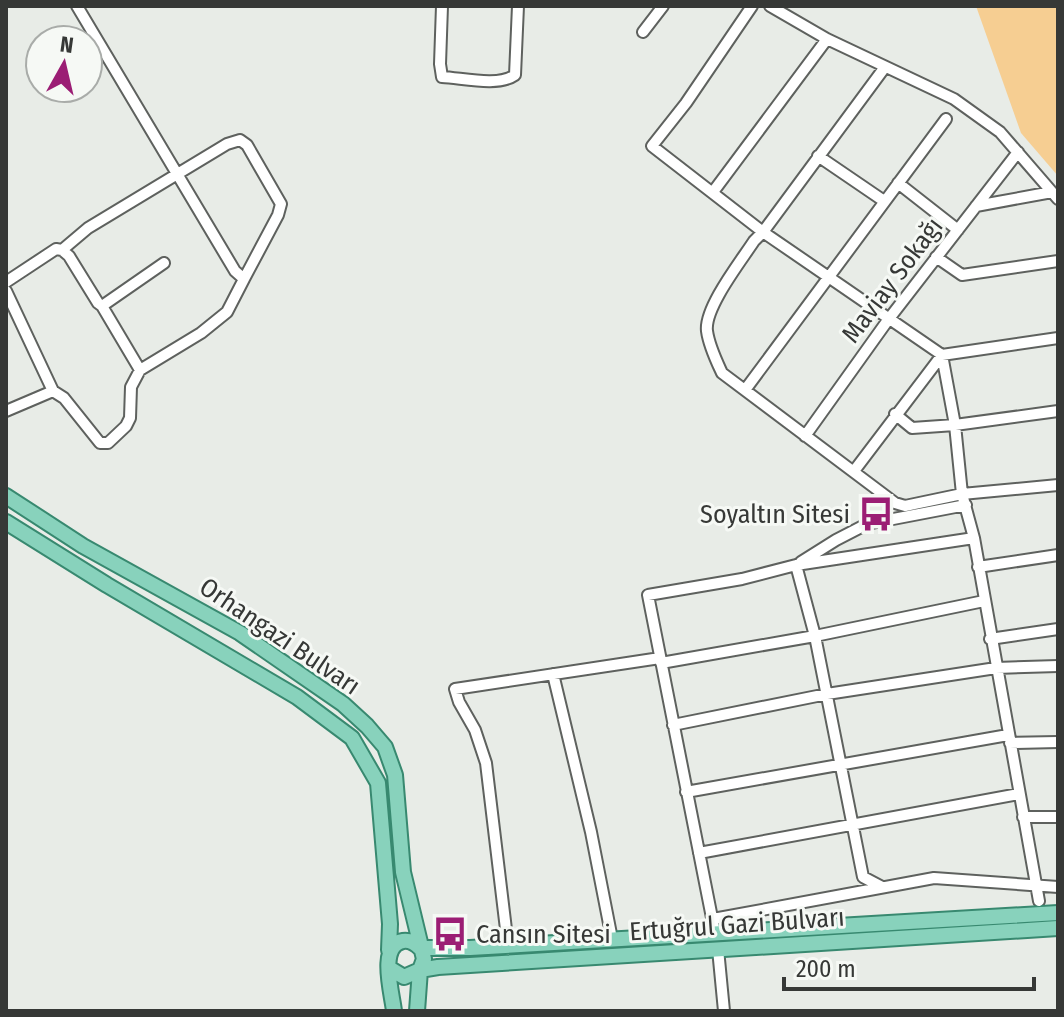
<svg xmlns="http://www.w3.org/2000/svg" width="1064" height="1017" viewBox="0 0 1064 1017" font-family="'Fira Sans Condensed',sans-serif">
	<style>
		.green { fill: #f6ce92 }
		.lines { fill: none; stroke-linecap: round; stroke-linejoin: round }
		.minor-casing { stroke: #5e615e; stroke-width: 14 }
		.major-casing { stroke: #388970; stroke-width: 18 }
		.minor { stroke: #fff; stroke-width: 10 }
		.major { stroke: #88d2bc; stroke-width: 14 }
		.labels { text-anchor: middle; stroke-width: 6; stroke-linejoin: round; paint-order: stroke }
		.street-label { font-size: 26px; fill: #363836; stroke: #f6f9f5 }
		.poi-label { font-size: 26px; fill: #363836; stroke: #f6f9f5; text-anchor: end }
	</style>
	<rect width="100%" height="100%" fill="#e8ece7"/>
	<!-- green -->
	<path class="green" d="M976 6H1058V176L1021 133Z"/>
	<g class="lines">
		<!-- minor casing -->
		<g class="minor-casing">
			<path id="minor" d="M77 6 235 271 244 279 227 312 201 333 140 370
				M442 6 440 64 442 77C463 78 498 87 515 75L518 6
				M752 6 686 103 652 146 763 232 942 355 955 425 962 494 974 538 1039 901
				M770 6 827 39 954 99 1000 132 1058 199
				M643 32 663 6
				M885 67 763 232 754 241C741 261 704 308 707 331 709 346 716 360 722 373L895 503 905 506 962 494 1058 485
				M818 156 884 201
				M898 183 958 230
				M713 192 827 39
				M976 206 1052 192
				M62 250 88 228 227 144 240 140 247 145 281 204 278 215 244 279
				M936 257 962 275 1058 261
				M6 282 56 249 62 250 69 256 98 303 102 306 164 263
				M6 291 53 391 6 411
				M745 390 946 119
				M53 391 64 398 100 443H108L126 426 130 418 131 387 140 370 102 306
				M895 414 912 428 955 425 1058 411
				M805 436 888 320 1018 152
				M854 471 942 355 1058 338
				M801 562 836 540 867 524 966 505
				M796 565 815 636 863 877 882 887
				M978 567 1058 555
				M990 639 1058 629
				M661 663 815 636 984 601
				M553 674 591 832 612 939
				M673 725 827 694 996 668 1058 666
				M1010 743 1058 742
				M686 792 1008 735
				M1023 817H1058
				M699 853 1019 794
				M713 919 934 878 1058 887
				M715 933 648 595 742 579 796 565 974 538
				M508 946 486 763 475 730 459 702 455 689 660 658
				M718 949 724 1011"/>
		</g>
		<!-- major casing -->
		<g class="major-casing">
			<path id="major" d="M6 496 83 546 240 633 343 704 367 726 385 747 395 775 403 872 424 959 420 970 417 1011
				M6 522 107 585 297 697 352 738 378 783 390 924 389 950
				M389 968 404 977 420 970 438 967 1058 928
				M394 1011C392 993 378 945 403 941 410 940 415 943 420 948H470L1058 913"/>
		</g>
		<!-- minor -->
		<use href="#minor" class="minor"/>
		<!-- major -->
		<use href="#major" class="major"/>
	</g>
	<!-- icons -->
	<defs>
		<g id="bus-bare" transform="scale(2.76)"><path d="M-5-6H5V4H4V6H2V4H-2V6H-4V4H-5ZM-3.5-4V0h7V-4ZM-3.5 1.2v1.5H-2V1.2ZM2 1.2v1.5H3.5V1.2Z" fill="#9b1d74" stroke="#f6f9f5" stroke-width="2.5" paint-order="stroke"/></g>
	</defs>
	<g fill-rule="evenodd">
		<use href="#bus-bare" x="876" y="514"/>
		<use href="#bus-bare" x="450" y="934"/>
	</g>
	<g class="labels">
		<!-- street labels -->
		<g class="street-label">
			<text transform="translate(892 280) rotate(-53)" y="9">Maviay Sokağı</text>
			<text transform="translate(280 636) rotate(34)" y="9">Orhangazi Bulvarı</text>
			<text transform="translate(737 924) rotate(-4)" y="9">Ertuğrul Gazi Bulvarı</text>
		</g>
		<!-- poi labels -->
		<g class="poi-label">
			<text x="850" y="523">Soyaltın Sitesi</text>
			<text x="476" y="943" text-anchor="start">Cansın Sitesi</text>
		</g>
	</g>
	<!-- border -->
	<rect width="1064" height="1017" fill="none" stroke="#363836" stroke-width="16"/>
	<!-- north arrow -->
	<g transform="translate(64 64) rotate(8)"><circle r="38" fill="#f6f9f5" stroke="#a9aca9" stroke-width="2"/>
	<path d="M0-6L14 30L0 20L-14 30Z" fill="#9b1d74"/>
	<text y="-12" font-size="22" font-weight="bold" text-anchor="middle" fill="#363836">N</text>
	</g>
	<!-- scale -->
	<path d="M784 977v12h250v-12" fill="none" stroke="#363836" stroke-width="4"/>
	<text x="796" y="977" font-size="24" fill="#363836" stroke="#f6f9f5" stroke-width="6" paint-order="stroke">200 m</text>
</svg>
